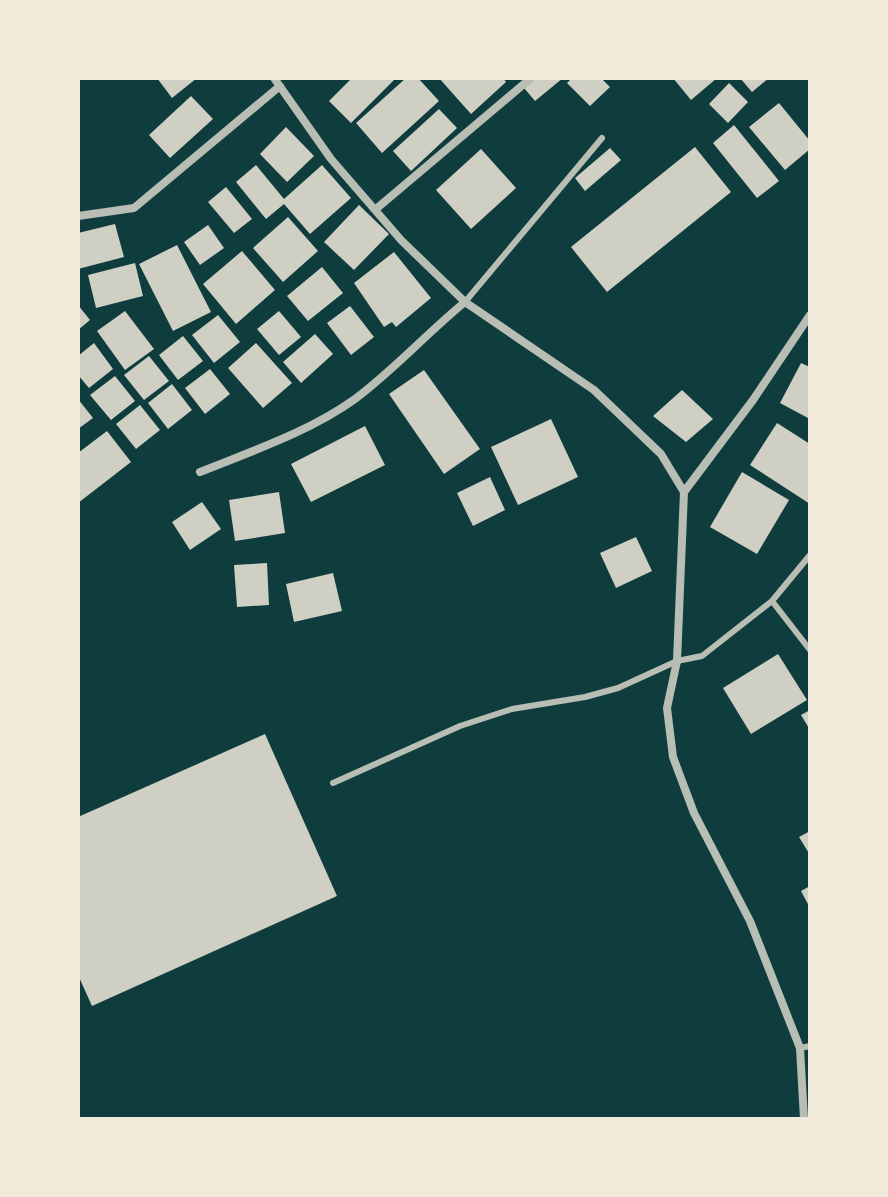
<svg xmlns="http://www.w3.org/2000/svg" width="888" height="1197" viewBox="0 0 888 1197" font-family="'Golos Text',sans-serif">
	<style>
		.building { fill: #cfcfc3 }
		.lines { fill: none; stroke-linecap: round; stroke-linejoin: round }
		.service { stroke: #b8beb3; stroke-width: 6 }
		.minor { stroke: #b8beb3; stroke-width: 8 }
	</style>
	<rect width="100%" height="100%" fill="#0f3d3e"/>
	<!-- building -->
	<path class="building" d="M157 78H197L172 98Z
		M352 78H396L351 123 329 101Z
		M406 78H418L439 101 382 153 356 123Z
		M439 78H503L506 82 471 114Z
		M536 78H563L535 101 524 88Z
		M572 78H601L610 87 590 106 567 83Z
		M673 78H717L691 100Z
		M740 78H769L752 92Z
		M729 83 748 102 728 123 709 104Z
		M191 96 213 119 170 158 149 135Z
		M779 103 810 141V149L785 170 749 127Z
		M439 109 457 128 411 171 393 151Z
		M734 125 779 181 757 198 713 143Z
		M286 127 314 156 287 182 260 154Z
		M695 147 731 192 607 292 571 247Z
		M610 148 621 160 585 191 575 178Z
		M481 149 516 188 471 229 436 190Z
		M256 165 284 199 322 165 351 198 310 234 284 204 266 219 236 182Z
		M226 187 252 219 234 233 208 202Z
		M359 205 389 234 354 270 324 242Z
		M288 217 318 251 283 282 253 248Z
		M115 224 124 257 78 269V233Z
		M208 225 224 248 200 265 184 242Z
		M177 245 211 312 173 331 139 264Z
		M242 251 275 290 236 324 203 284Z
		M394 252 431 298 396 327 392 322 384 327 354 283Z
		M135 263 143 296 96 308 88 275Z
		M322 267 343 293 308 321 287 296Z
		M78 305 90 320 78 330Z
		M350 306 374 337 351 355 327 323Z
		M125 311 154 349 125 370 97 331Z
		M279 311 301 337 279 355 257 329Z
		M218 315 240 342 214 363 192 335Z
		M315 334 333 354 301 383 283 362Z
		M183 336 203 361 178 380 159 355Z
		M94 343 113 369 89 388 78 375V356Z
		M256 343 292 383 263 408 228 368Z
		M149 356 169 381 144 400 124 375Z
		M801 363 810 367 808 418 780 403Z
		M210 369 230 394 205 414 185 388Z
		M424 370 480 449 444 474 389 394Z
		M115 376 135 401 111 420 90 395Z
		M172 384 192 410 168 429 148 403Z
		M682 390 713 419 686 442 653 416Z
		M78 399 93 418 78 429Z
		M140 405 160 430 136 449 116 424Z
		M551 419 578 477 518 505 491 447Z
		M777 423 810 444V504L750 465Z
		M365 426 385 465 311 502 291 464Z
		M107 431 131 462 78 503V453Z
		M742 472 789 500 757 554 710 527Z
		M490 477 505 510 473 526 457 493Z
		M279 492 285 533 235 541 229 500Z
		M202 502 221 529 190 550 172 522Z
		M636 537 652 571 616 588 600 553Z
		M267 563 269 605 237 607 234 565Z
		M333 573 342 611 294 622 286 584Z
		M778 654 807 700 751 734 723 688Z
		M810 710V730L801 715Z
		M265 734 337 896 92 1006 78 975V817Z
		M810 831V855L799 837Z
		M810 886V908L801 891Z"/>
	<g class="lines">
		<!-- service -->
		<path class="service" d="M465 302 602 138
			M772 601 810 650
			M333 783 460 726 512 709 585 697 618 688 677 661 702 656 772 601 810 555
			M800 1048 810 1046"/>
		<!-- minor -->
		<path class="minor" d="M274 78 331 159 401 240 465 302 594 390 661 454 684 492 677 661 667 708 673 757 694 813 750 921 800 1048 804 1119
			M376 209 531 78
			M78 216 134 208 280 86
			M200 472C252 451 309 432 355 399 394 370 427 333 465 302
			M684 492 753 400 810 315"/>
	</g>
	<!-- border -->
	<rect width="888" height="1197" fill="none" stroke="#f1e9da" stroke-width="160"/>
</svg>
